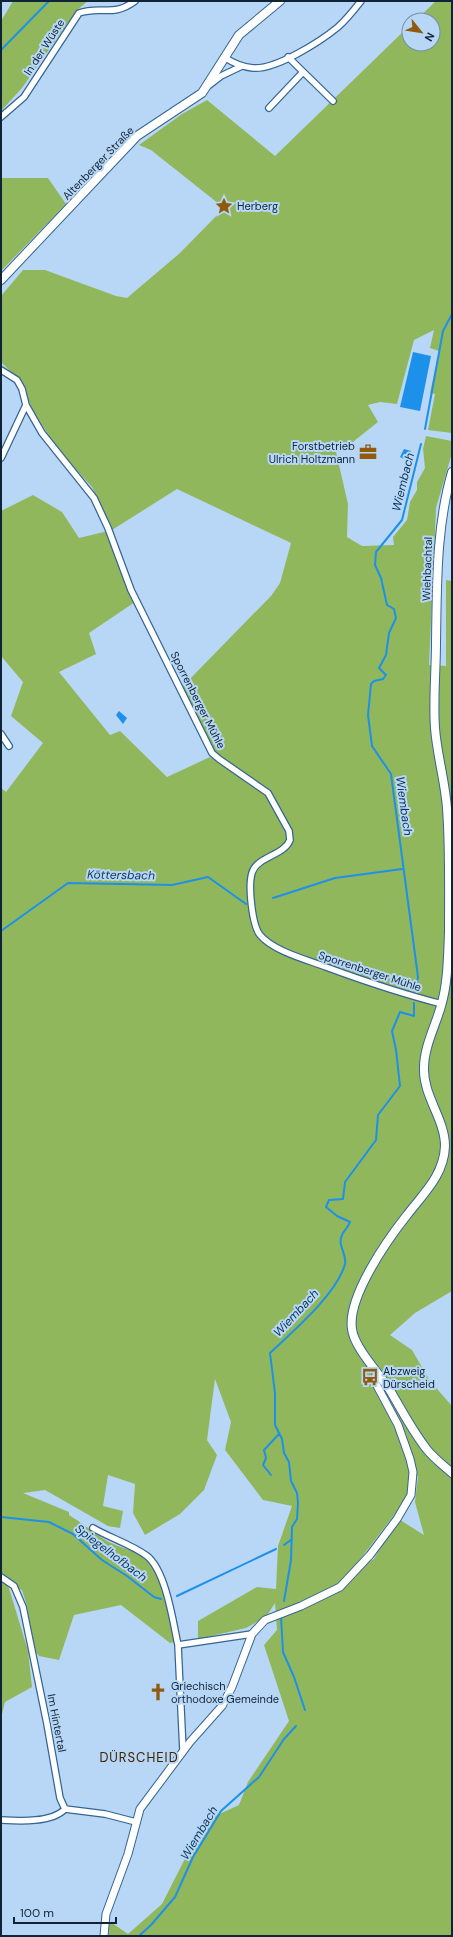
<svg xmlns="http://www.w3.org/2000/svg" width="453" height="1937" viewBox="0 0 453 1937" font-family="'DM Sans',sans-serif">
	<style>
		.green { fill: #91b75d; fill-rule: evenodd }
		.water { fill: #1d91e9 }
		.lines { fill: none; stroke-linecap: round; stroke-linejoin: round }
		.stream { stroke: #1d91e9; stroke-width: 2 }
		.minor-casing { stroke: #346693; stroke-width: 8 }
		.tertiary-casing { stroke: #346693; stroke-width: 9 }
		.secondary-casing { stroke: #346693; stroke-width: 10 }
		.minor { stroke: #fff; stroke-width: 5.5 }
		.tertiary { stroke: #fff; stroke-width: 7 }
		.secondary { stroke: #fff; stroke-width: 8 }
		.labels { text-anchor: middle; stroke-width: 4; stroke-linejoin: round; paint-order: stroke }
		.street-label { font-size: 11px; fill: #0f2437; stroke: #b8d7f6 }
		.poi-label { font-size: 11px; fill: #0f2437; stroke: #b8d7f6; text-anchor: start }
		.water-label { font-size: 12px; font-style: italic; fill: #0c365a; stroke: #b8d7f6 }
		.quarter-label { font-size: 13px; letter-spacing: 1px; fill: #3d2302; stroke: #b8d7f6 }
	</style>
	<rect width="100%" height="100%" fill="#b8d7f6"/>
	<!-- green -->
	<path class="green" d="M13 1H88L77 10 22 88 1 111V21Z
		M436 1H452V433L428 430 435 394 430 393 439 351 430 348 434 330 414 340 397 404 380 402 368 405 378 422 349 445 347 449H342L336 452 348 504 347 537 362 546 394 545 393 537 407 520 410 502 417 490V482L425 468 423 449 426 436 452 441V453L436 508 429 665 446 666V580L452 581V1291L415 1313 390 1335 412 1350 430 1381 452 1406V1936H109V1921L128 1934 162 1904 204 1821 239 1805 248 1782 289 1721 264 1645 277 1630 275 1603 266 1617 246 1628 198 1639V1621L257 1587 276 1589 278 1546 292 1506 263 1500 225 1450 231 1422 215 1379 207 1440 217 1455 204 1490 180 1514 145 1535 133 1513 135 1484 108 1475 103 1506 123 1511 120 1528 108 1526 45 1490 23 1493 69 1512V1515C82 1523 94 1533 107 1541 119 1548 134 1549 146 1559 164 1575 169 1618 175 1642L170 1643 121 1605 74 1615 59 1660 39 1656 35 1651 27 1606 22 1590 8 1585 28 1651 32 1687 5 1702 1 1718V788L6 792 43 743 11 716 23 682 1 656V511L33 495 62 512 79 538 108 531 135 602 89 633 96 654 59 672 110 735 120 731 167 777 210 757 259 789 265 795 271 803 287 836V841L293 837 270 790 215 753 182 687 271 596 280 583 291 543 177 489 112 530 92 487 57 449 33 410 17 378 1 362V296L23 270H45L116 296 127 298 180 253 224 208 151 150 139 145 182 114 207 100 275 156 409 26V44H433V20H416ZM411 1476H418L415 1502 424 1535 397 1518 374 1559 352 1570 404 1502 410 1489Z
		M1 178H48L66 204 2 270 1 269Z"/>
	<!-- water -->
	<path class="water" d="M413 352 431 356 420 411 400 407Z
		M404 449 411 451 406 460 400 457Z
		M119 711 127 718 123 724 116 715Z"/>
	<g class="lines">
		<!-- stream -->
		<path class="stream" d="M1 50 49 1
			M425 429 443 331 452 314
			M273 898 335 878 402 869
			M1 931 68 883 172 885 208 877 246 904
			M415 991 418 977 391 774 372 746 368 715 371 684 374 681 383 679 386 675 379 668 386 655 389 633 396 618 394 609 387 605 381 578 375 565 376 552 402 520 421 444
			M271 1475 263 1465 266 1458 264 1450 279 1434
			M1 1517 49 1522 73 1534 102 1560 127 1576 154 1597 161 1599
			M284 1545 292 1539
			M177 1596 276 1549
			M284 1601 291 1560 292 1527 297 1519 298 1503 297 1493 291 1481 289 1462 284 1453 282 1439 275 1425V1393L270 1353C292 1332 337 1294 345 1264 347 1253 337 1246 342 1235 344 1230 348 1228 350 1222L337 1216 326 1207 329 1200 343 1199 345 1182 376 1140 378 1115 400 1086 396 1050 392 1031 400 1012 414 1016V1003
			M281 1617 283 1652 294 1677 305 1710
			M139 1936 151 1925 175 1897 193 1857 221 1811 259 1777 284 1739 296 1726"/>
		<!-- minor casing -->
		<g class="minor-casing">
			<path id="minor" d="M224 57C233 63 242 67 253 68 276 70 321 41 338 27 347 19 354 10 361 1
				M288 57 333 101
				M208 86 221 76 242 66
				M269 108 303 72
				M1 117 24 97 79 13C102 5 112 18 135 1
				M1 370 17 380 22 389 26 405 42 433 94 498 108 528 131 590 212 753 219 759 268 793 289 831 290 840C284 856 257 856 252 873 248 886 252 925 260 935 273 951 308 960 326 967 364 981 403 994 442 1004
				M1 458 26 405
				M1 734 9 746
				M93 1528C110 1538 131 1544 147 1556 166 1571 173 1622 178 1645
				M1 1577 14 1586 23 1607 47 1724 60 1798 65 1809
				M183 1751 178 1645 252 1634
				M65 1809 105 1814 136 1822
				M1 1820C19 1821 52 1823 65 1809"/>
		</g>
		<!-- tertiary casing -->
		<g class="tertiary-casing">
			<path id="tertiary" d="M104 1936 106 1914 128 1854 140 1809 190 1742 222 1706 232 1687 252 1634 265 1620 301 1606 340 1587 370 1555 397 1519 411 1495 413 1472 410 1459 398 1425 374 1380 377 1373"/>
		</g>
		<!-- secondary casing -->
		<g class="secondary-casing">
			<path id="secondary" d="M1 280 137 136 202 93 239 35 280 1
				M452 472C436 527 437 585 436 642 436 671 433 700 435 728 437 755 445 781 447 808 450 849 449 890 449 932 448 956 448 983 441 1006 435 1027 424 1047 424 1068 423 1096 445 1119 445 1146 444 1175 424 1193 407 1215 388 1239 347 1297 352 1329 354 1348 381 1375 391 1392 402 1411 412 1430 425 1447 432 1457 443 1465 452 1473"/>
		</g>
		<!-- minor -->
		<use href="#minor" class="minor"/>
		<!-- tertiary -->
		<use href="#tertiary" class="tertiary"/>
		<!-- secondary -->
		<use href="#secondary" class="secondary"/>
	</g>
	<!-- icons -->
	<defs>
		<g id="sight-bare" transform="scale(1.38)"><path d="M0-6L1.8-2.2L6-1.7L2.9 1.2L3.7 5.4L0 3.3L-3.7 5.4L-2.9 1.2L-6-1.7L-1.8-2.2Z" fill="#905b0f" stroke="#b8d7f6" stroke-width="2.5" paint-order="stroke"/></g>
		<g id="office-bare" transform="scale(1.38)"><path d="M-6-3h4V-5.5h4V-3h4V5H-6ZM-1-4.5V-3h2v-1.5ZM-6 0V1H6V0Z" fill="#905b0f" stroke="#b8d7f6" stroke-width="2.5" paint-order="stroke"/></g>
		<g id="bus-bare" transform="scale(1.38)"><path d="M-5-6H5V4H4V6H2V4H-2V6H-4V4H-5ZM-3.5-4V0h7V-4ZM-3.5 1.2v1.5H-2V1.2ZM2 1.2v1.5H3.5V1.2Z" fill="#905b0f" stroke="#b8d7f6" stroke-width="2.5" paint-order="stroke"/></g>
		<g id="church-bare" transform="scale(1.38)"><path d="M-1.2-6h2.4v3.5h3.3v2.4h-3.3V6h-2.4V-.1h-3.3v-2.4h3.3Z" fill="#905b0f" stroke="#b8d7f6" stroke-width="2.5" paint-order="stroke"/></g>
	</defs>
	<g fill-rule="evenodd">
		<use href="#sight-bare" x="224" y="206"/>
		<use href="#office-bare" x="368" y="452"/>
		<use href="#bus-bare" x="370" y="1377"/>
		<use href="#church-bare" x="158" y="1692"/>
	</g>
	<g class="labels">
		<!-- street labels -->
		<g class="street-label">
			<text transform="translate(44 47) rotate(-57)" y="4">In der Wüste</text>
			<text transform="translate(98 163) rotate(-46)" y="4">Altenberger Straße</text>
			<text transform="translate(427 569) rotate(-88)" y="4">Wiehbachtal</text>
			<text transform="translate(198 700) rotate(63)" y="4">Sporrenberger Mühle</text>
			<text transform="translate(370 971) rotate(18)" y="4">Sporrenberger Mühle</text>
			<text transform="translate(57 1723) rotate(79)" y="4">Im Hintertal</text>
		</g>
		<!-- poi labels -->
		<g class="poi-label">
			<text x="237" y="210">Herberg</text>
			<text x="355" y="450" text-anchor="end">Forstbetrieb<tspan x="355" dy="13">Ulrich Holtzmann</tspan></text>
			<text x="383" y="1375">Abzweig<tspan x="383" dy="13">Dürscheid</tspan></text>
			<text x="171" y="1690">Griechisch<tspan x="171" dy="13">orthodoxe Gemeinde</tspan></text>
		</g>
		<!-- water labels -->
		<g class="water-label">
			<text transform="translate(403 482) rotate(-76)" y="4">Wiembach</text>
			<text transform="translate(404 806) rotate(82)" y="4">Wiembach</text>
			<text transform="translate(121 875) rotate(1)" y="4">Köttersbach</text>
			<text transform="translate(296 1313) rotate(-47)" y="4">Wiembach</text>
			<text transform="translate(111 1553) rotate(37)" y="4">Spiegelhofbach</text>
			<text transform="translate(199 1833) rotate(-59)" y="4">Wiembach</text>
		</g>
		<!-- quarter labels -->
		<g class="quarter-label">
			<text x="139" y="1762">DÜRSCHEID</text>
		</g>
	</g>
	<!-- border -->
	<rect width="453" height="1937" fill="none" stroke="#0f2437" stroke-width="4"/>
	<!-- north arrow -->
	<g transform="translate(421 32) rotate(120)"><circle r="19" fill="#b8d7f6" stroke="#748faa"/>
	<path d="M0-3L7 15L0 10L-7 15Z" fill="#905b0f"/>
	<text y="-6" font-size="11" font-weight="bold" text-anchor="middle" fill="#0f2437">N</text>
	</g>
	<!-- scale -->
	<path d="M14 1917v6h102v-6" fill="none" stroke="#0f2437" stroke-width="2"/>
	<text x="20" y="1917" font-size="12" fill="#0f2437" stroke="#b8d7f6" stroke-width="3" paint-order="stroke">100 m</text>
</svg>
